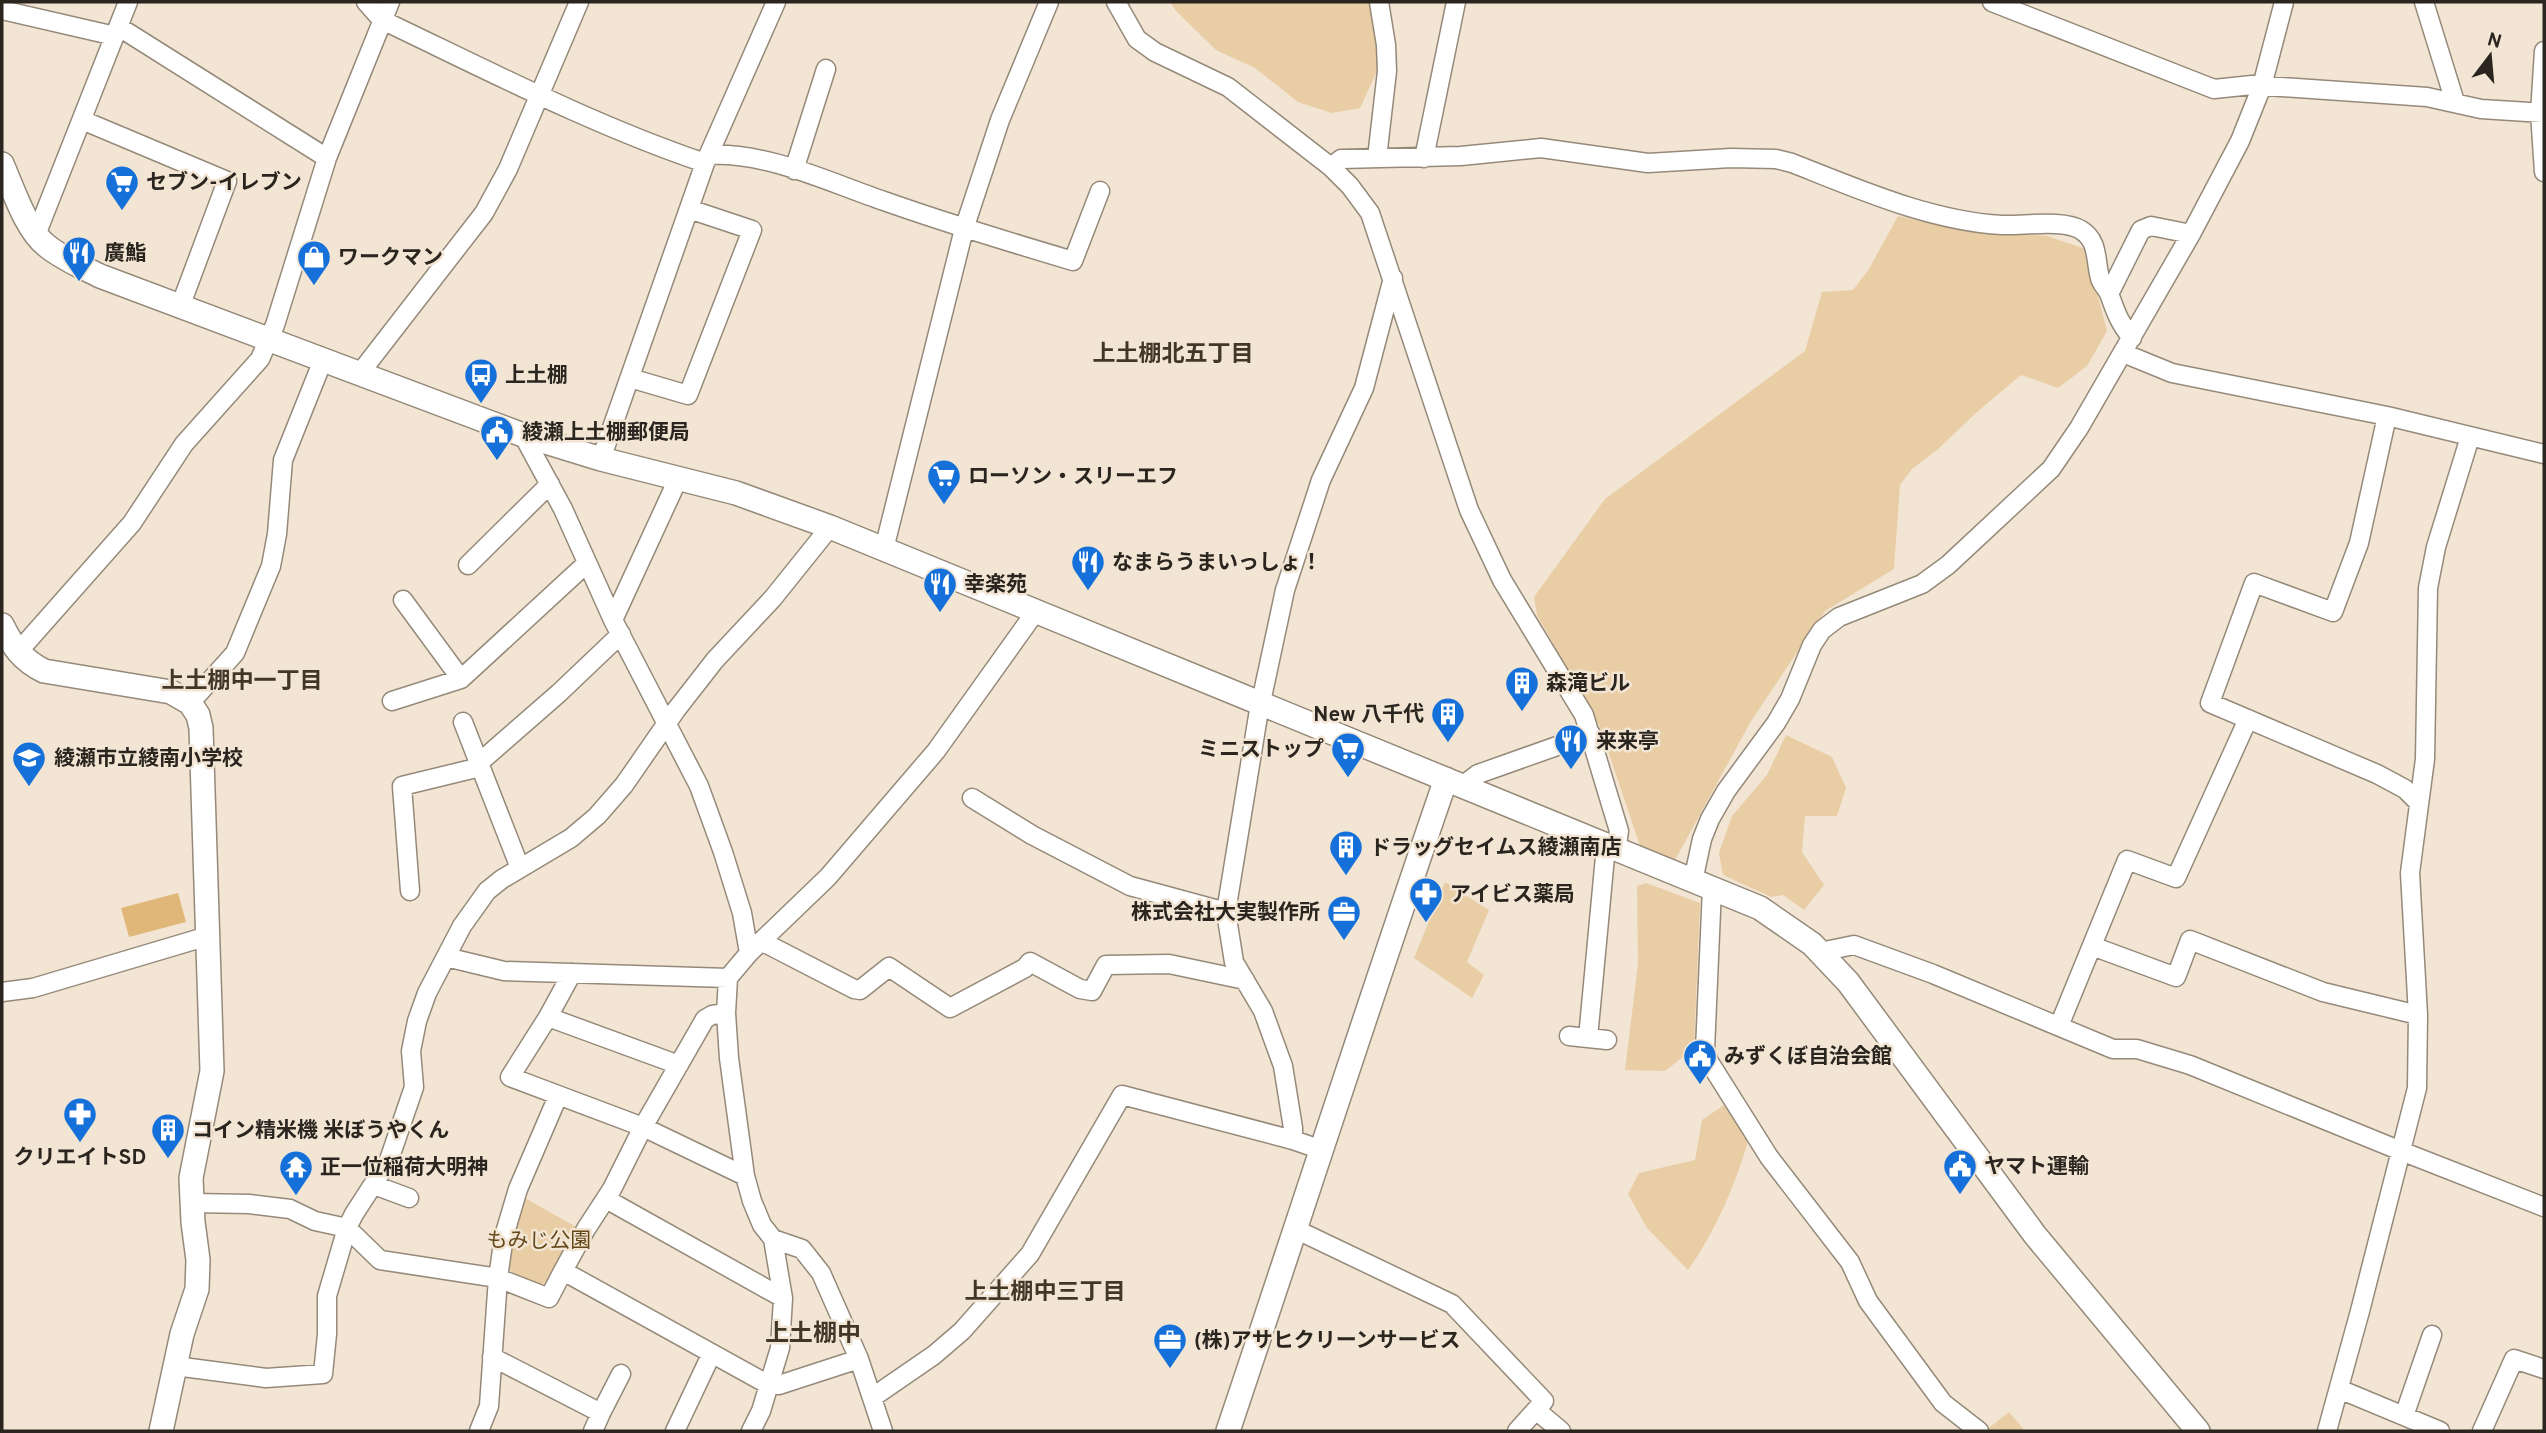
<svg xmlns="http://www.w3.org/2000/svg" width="2546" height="1433" viewBox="0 0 2546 1433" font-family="Overpass,'Noto Sans JP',sans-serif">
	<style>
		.green { fill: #e9cda4 }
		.water { fill: #e1b779 }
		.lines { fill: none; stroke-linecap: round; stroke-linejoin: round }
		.minor-casing { stroke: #958979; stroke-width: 21 }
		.tertiary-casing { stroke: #958979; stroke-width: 26 }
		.minor { stroke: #fff; stroke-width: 18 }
		.tertiary { stroke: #fff; stroke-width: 23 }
		.labels { text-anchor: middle; stroke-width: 5; stroke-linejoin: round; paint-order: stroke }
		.poi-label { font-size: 21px; font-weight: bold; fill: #2a251f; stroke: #f2e5d4; text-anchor: start }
		.park-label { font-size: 21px; fill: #66491a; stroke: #f2e5d4 }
		.neighbourhood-label { font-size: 23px; font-weight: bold; fill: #413729; stroke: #f2e5d4 }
		.quarter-label { font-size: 24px; font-weight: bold; fill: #413729; stroke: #f2e5d4 }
	</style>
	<rect width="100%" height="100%" fill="#f2e5d4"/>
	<!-- green -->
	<path class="green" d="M1170 2H1373L1378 69 1360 108 1332 113 1298 102 1255 68 1216 50 1176 11Z
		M1898 216 1959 230 2047 236 2086 249 2107 331 2087 366 2058 388 2021 375 1977 412 1937 450 1912 469 1900 485 1894 569 1825 611 1751 721 1674 862 1642 852 1600 727 1537 615 1534 597 1605 499 1805 351 1822 292 1853 290 1869 269Z
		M1786 735 1832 757 1846 788 1837 816H1805L1802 852 1824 885 1804 910 1783 895 1771 897 1723 875 1719 853 1732 816 1767 775Z
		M1445 882 1489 910 1467 962 1484 975 1472 998 1414 958Z
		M1646 883 1700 903 1694 1048 1665 1071 1625 1070 1638 964 1637 886Z
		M1724 1105 1748 1141C1735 1186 1715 1232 1688 1270L1647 1228 1628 1194 1639 1173 1695 1160 1702 1120Z
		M523 1197 578 1228 551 1280 540 1285 511 1272 506 1267 509 1238Z
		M2009 1412 2025 1431H1985Z"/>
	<!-- water -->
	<path class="water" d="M178 893 186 922 129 937 121 908Z"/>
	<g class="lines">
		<!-- minor casing -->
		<g class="minor-casing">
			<path id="minor" d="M366 2 382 20C489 71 593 125 705 163
				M1116 2 1137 39 1155 52 1228 87 1331 167 1350 186 1370 213 1469 510 1502 580 1584 715 1619 831 1616 850
				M1992 2 2214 89 2252 85 2427 97 2481 109 2544 113
				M2424 2 2455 102
				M2 10 115 36
				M119 27 327 158
				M2544 51 2540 113 2544 172
				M82 120 227 181 180 307
				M709 155C768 152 828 182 884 201 946 223 1009 242 1073 261L1100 191
				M1377 158 1387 71 1386 45 1379 2
				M1424 158 1456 2
				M1331 167 1341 159 1461 156 1541 148 1648 163 1731 158 1776 159 1792 163C1858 189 1930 221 2002 225 2023 226 2064 219 2081 230 2099 241 2095 260 2100 278 2101 284 2108 289 2110 296 2116 313 2120 324 2132 338
				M794 170 826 69
				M36 235 128 2
				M2109 294 2141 230 2151 226 2191 234
				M2123 353 2172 373 2387 416 2544 454
				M360 373 484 213 508 169 579 2
				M630 378 688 395 752 230 689 209
				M2387 416 2359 543 2333 612 2254 583 2210 703 2377 774 2405 789 2419 803
				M523 435 563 509 613 620 699 786 723 852 742 913 749 953
				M601 459 705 163 776 2
				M884 549 964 229 1000 120 1049 2
				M468 565 550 484
				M403 600 461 679
				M613 620 678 479
				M17 653 132 523 184 444 260 359 275 325 327 158 390 2
				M392 701 461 679 587 563
				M190 703 235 653 271 566 277 534 283 460 323 360
				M463 722 520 868
				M1462 786 1478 774 1591 734
				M972 798 1032 835 1130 886 1226 912
				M1693 881 1702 839 1710 819 1726 791 1776 723 1790 699 1812 645 1822 630 1839 617 1922 584 1948 565 2051 469 2079 428 2191 234 2240 141 2262 86 2284 2
				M1712 888 1705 1050 1708 1060 1769 1157 1850 1262 1868 1301 1943 1403 1979 1431
				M410 891 402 786 472 769 559 693 621 634
				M761 941 854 989 860 990 889 967 950 1008 1025 968 1030 962 1080 989 1092 991 1106 965 1169 964 1245 980
				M2092 946 2176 977 2190 940 2323 992 2418 1015
				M1820 952 1854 945 1933 974 2113 1049H2137L2190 1065 2401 1151 2544 1207
				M446 957 504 971 728 978
				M572 973 548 1017 510 1077 643 1127 745 1176
				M2 992 33 988 208 936
				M726 1013 712 1015 705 1019 643 1127 612 1189 586 1229 563 1271 769 1385H779L859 1359
				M548 1017 679 1065
				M2059 1026 2127 860 2176 878 2248 719
				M1569 1036 1607 1040
				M1588 1038 1606 846
				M1319 1149 1293 1140V1128L1283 1066 1263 1011 1234 962 1226 912 1258 716 1285 590 1321 480 1364 388 1393 278
				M374 1185 409 1198
				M606 1199 783 1298
				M192 1203 249 1204 290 1209 315 1221 347 1228 380 1260 498 1278 549 1298 563 1271
				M1295 1229 1452 1304 1544 1401 1517 1431
				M773 1239 802 1249 821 1273 859 1359 883 1431
				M492 1357 601 1413 593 1431
				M175 1366 266 1378 323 1374 327 1334V1296L347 1228 354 1214 389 1160 414 1087 411 1051 417 1021 427 993 462 926 487 891 502 879 571 838 597 816 624 785 676 710 715 660 773 598 830 527
				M2339 1389 2440 1431
				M873 1397 934 1355 962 1331 1030 1254 1122 1095 1293 1140
				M1536 1410 1561 1431
				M601 1413 621 1374
				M2404 1416 2432 1335
				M479 1431 489 1406 498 1278 504 1236 518 1189 558 1096
				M675 1431 711 1355
				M751 1431 761 1411 780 1348 783 1298 773 1239 762 1225 752 1201 745 1176 729 1058 726 1013 728 978 749 953 828 877 936 751 1036 611
				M2327 1431 2360 1311 2417 1088 2418 1015 2410 873 2425 759 2428 588 2436 547 2470 437
				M2482 1431 2514 1359 2544 1369"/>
		</g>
		<!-- tertiary casing -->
		<g class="tertiary-casing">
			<path id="tertiary" d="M2 164C13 189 26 230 47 246 63 259 82 267 100 276L523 435 601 459 736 493 830 527 1760 908 1812 944 1848 982 2035 1235 2198 1431
				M2 625C13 647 22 660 44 671L171 692 190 703 198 715 201 728 212 1071 191 1178 193 1222 198 1260 197 1289 182 1334 161 1431
				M1228 1431C1301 1214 1371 996 1446 779"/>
		</g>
		<!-- minor -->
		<use href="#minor" class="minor"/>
		<!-- tertiary -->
		<use href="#tertiary" class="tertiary"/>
	</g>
	<!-- icons -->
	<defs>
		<g id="supermarket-pin" transform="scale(1.75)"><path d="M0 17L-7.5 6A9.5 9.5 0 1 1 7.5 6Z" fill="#1570d9" stroke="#f2e5d4"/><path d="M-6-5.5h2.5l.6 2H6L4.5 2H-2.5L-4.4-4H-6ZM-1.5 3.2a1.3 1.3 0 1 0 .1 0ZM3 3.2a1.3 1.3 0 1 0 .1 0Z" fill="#fff"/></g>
		<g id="restaurant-pin" transform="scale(1.75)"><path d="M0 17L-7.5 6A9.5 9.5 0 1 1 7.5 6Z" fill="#1570d9" stroke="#f2e5d4"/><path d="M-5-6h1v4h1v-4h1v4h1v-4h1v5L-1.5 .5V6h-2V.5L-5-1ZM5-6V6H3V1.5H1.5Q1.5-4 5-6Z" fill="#fff"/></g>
		<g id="shop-pin" transform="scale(1.75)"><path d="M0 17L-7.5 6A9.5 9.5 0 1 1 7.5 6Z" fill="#1570d9" stroke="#f2e5d4"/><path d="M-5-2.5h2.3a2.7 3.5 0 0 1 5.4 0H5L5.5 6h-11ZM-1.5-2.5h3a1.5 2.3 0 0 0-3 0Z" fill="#fff"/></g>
		<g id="bus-pin" transform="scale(1.75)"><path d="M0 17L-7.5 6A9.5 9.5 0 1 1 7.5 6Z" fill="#1570d9" stroke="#f2e5d4"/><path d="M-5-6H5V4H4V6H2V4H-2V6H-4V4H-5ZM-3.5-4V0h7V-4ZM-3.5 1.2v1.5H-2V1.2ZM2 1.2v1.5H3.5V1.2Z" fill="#fff"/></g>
		<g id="civic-pin" transform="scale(1.75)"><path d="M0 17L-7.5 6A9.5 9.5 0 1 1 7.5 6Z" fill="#1570d9" stroke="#f2e5d4"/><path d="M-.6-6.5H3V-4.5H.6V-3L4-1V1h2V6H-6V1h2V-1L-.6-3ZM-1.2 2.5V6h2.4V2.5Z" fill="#fff"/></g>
		<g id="building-pin" transform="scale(1.75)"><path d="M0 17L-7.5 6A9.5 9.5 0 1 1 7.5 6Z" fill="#1570d9" stroke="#f2e5d4"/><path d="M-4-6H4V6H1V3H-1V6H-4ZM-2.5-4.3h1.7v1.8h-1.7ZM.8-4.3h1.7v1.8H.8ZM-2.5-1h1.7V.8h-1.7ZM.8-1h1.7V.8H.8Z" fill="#fff"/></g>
		<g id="school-pin" transform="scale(1.75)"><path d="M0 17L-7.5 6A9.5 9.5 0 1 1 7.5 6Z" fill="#1570d9" stroke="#f2e5d4"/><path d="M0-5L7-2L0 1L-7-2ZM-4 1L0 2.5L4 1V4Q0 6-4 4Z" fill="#fff"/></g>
		<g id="pharmacy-pin" transform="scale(1.75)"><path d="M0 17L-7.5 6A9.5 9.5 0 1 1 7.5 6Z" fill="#1570d9" stroke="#f2e5d4"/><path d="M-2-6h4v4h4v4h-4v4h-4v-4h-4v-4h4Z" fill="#fff"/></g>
		<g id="office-pin" transform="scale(1.75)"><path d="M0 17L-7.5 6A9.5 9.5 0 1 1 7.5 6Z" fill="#1570d9" stroke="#f2e5d4"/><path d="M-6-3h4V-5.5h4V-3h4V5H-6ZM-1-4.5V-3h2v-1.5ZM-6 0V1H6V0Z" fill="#fff"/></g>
		<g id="temple-pin" transform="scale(1.75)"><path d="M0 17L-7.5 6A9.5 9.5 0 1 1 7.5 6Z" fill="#1570d9" stroke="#f2e5d4"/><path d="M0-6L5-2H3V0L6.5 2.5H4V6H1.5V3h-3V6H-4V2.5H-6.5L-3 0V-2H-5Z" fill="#fff"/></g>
	</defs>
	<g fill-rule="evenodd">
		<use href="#supermarket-pin" x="122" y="182"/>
		<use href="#restaurant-pin" x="79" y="253"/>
		<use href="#shop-pin" x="314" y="257"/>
		<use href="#bus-pin" x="481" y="375"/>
		<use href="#civic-pin" x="497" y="432"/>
		<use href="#supermarket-pin" x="944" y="476"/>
		<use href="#restaurant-pin" x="1088" y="562"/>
		<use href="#restaurant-pin" x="940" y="584"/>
		<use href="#building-pin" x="1522" y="683"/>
		<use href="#building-pin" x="1448" y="714"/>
		<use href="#restaurant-pin" x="1571" y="741"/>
		<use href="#supermarket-pin" x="1348" y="749"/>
		<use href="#school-pin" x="29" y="758"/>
		<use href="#building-pin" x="1346" y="847"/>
		<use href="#pharmacy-pin" x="1426" y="894"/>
		<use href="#office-pin" x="1344" y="912"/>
		<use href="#civic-pin" x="1700" y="1056"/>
		<use href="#pharmacy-pin" x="80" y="1114"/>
		<use href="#building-pin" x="168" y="1130"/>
		<use href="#civic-pin" x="1960" y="1166"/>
		<use href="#temple-pin" x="296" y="1167"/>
		<use href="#office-pin" x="1170" y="1340"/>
	</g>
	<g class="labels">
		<!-- poi labels -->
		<g class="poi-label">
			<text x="146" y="189">セブン-イレブン</text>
			<text x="104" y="260">廣鮨</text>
			<text x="338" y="264">ワークマン</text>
			<text x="505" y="382">上土棚</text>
			<text x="522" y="439">綾瀬上土棚郵便局</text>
			<text x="968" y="483">ローソン・スリーエフ</text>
			<text x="1112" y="569">なまらうまいっしょ！</text>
			<text x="964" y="591">幸楽苑</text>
			<text x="1546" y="690">森滝ビル</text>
			<text x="1424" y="721" text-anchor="end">New 八千代</text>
			<text x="1596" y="748">来来亭</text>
			<text x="1324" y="756" text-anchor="end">ミニストップ</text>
			<text x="54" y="765">綾瀬市立綾南小学校</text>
			<text x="1370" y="854">ドラッグセイムス綾瀬南店</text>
			<text x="1450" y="901">アイビス薬局</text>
			<text x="1320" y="919" text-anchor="end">株式会社大実製作所</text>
			<text x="1724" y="1063">みずくぼ自治会館</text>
			<text x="192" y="1137">コイン精米機 米ぼうやくん</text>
			<text x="80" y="1164" text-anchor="middle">クリエイトSD</text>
			<text x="1984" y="1173">ヤマト運輸</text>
			<text x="320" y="1174">正一位稲荷大明神</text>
			<text x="1194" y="1347">(株)アサヒクリーンサービス</text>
		</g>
		<!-- park labels -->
		<g class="park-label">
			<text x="539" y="1247">もみじ公園</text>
		</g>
		<!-- neighbourhood labels -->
		<g class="neighbourhood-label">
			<text x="1173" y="361">上土棚北五丁目</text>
			<text x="242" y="688">上土棚中一丁目</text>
			<text x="1045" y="1299">上土棚中三丁目</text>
		</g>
		<!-- quarter labels -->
		<g class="quarter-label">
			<text x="813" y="1341">上土棚中</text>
		</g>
	</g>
	<!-- border -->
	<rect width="2546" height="1433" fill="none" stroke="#2a251f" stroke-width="7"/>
	<!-- north arrow -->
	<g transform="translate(2490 56) rotate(16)" stroke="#f2e5d4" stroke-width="5" paint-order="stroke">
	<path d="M0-5L12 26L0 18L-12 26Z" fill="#2a251f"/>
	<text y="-10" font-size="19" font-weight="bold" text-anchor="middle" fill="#2a251f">N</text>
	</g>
</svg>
